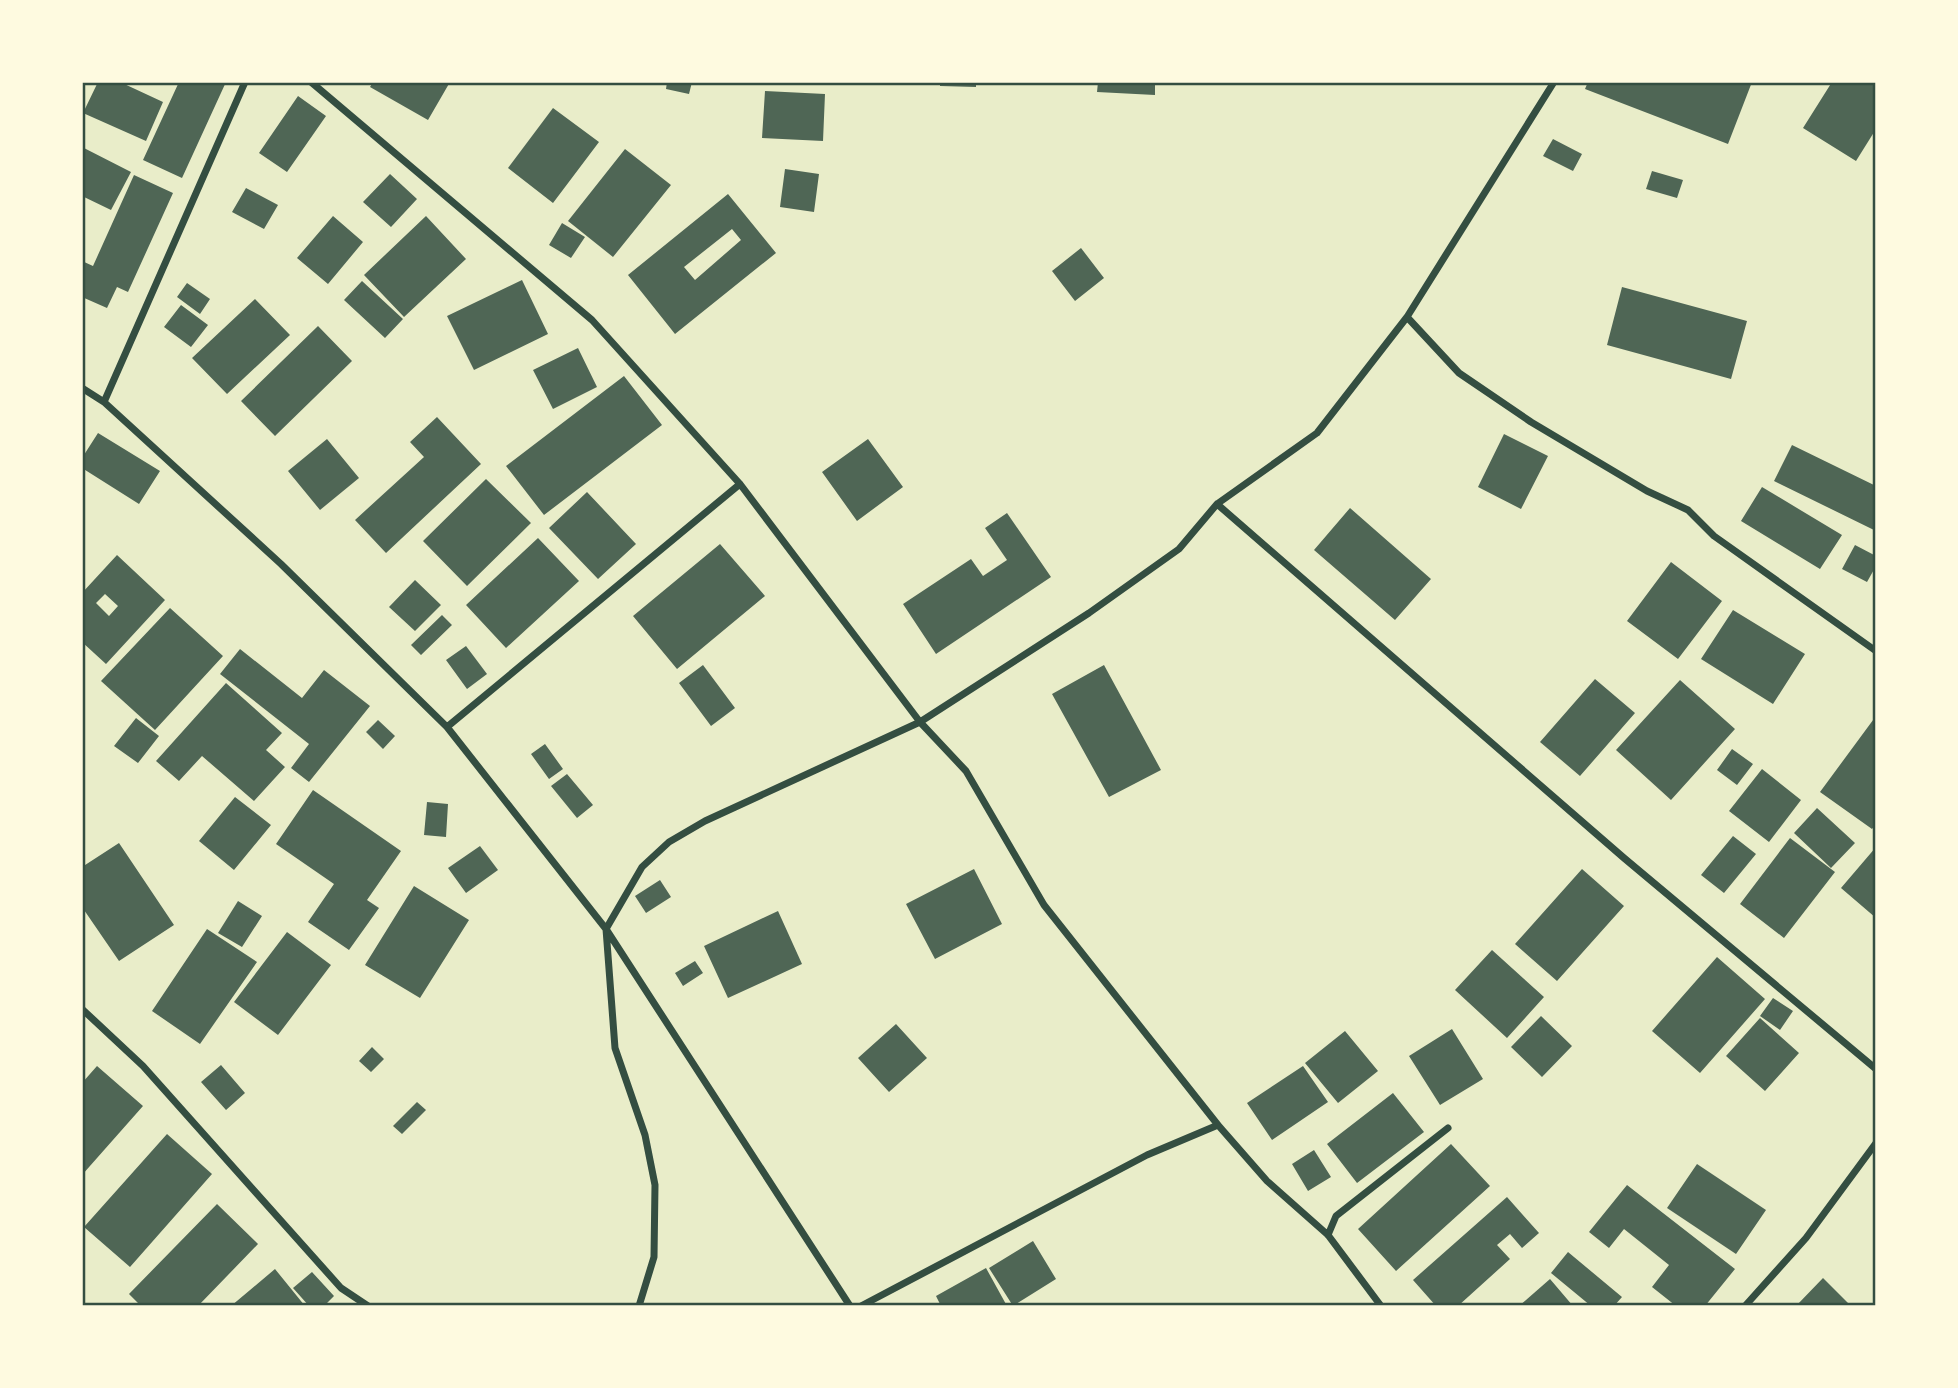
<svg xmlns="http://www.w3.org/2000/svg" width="1958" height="1388" viewBox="0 0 1958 1388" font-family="'Source Sans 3',sans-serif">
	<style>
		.building { fill: #4f6655; fill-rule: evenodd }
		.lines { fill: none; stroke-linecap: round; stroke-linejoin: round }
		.minor { stroke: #344e41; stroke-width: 7 }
		.neatline { fill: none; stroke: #344e41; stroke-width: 2.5 }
	</style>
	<rect width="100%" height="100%" fill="#e9edc9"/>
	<!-- building -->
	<path class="building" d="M98 82H120L163 102 146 141 83 113Z
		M179 82H226L182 178 143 160Z
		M373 82H450L428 120 370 87Z
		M667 82H692L689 94 666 89Z
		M940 82H976V87L940 86Z
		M1098 82H1155V95L1097 92Z
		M1588 82H1752L1728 144 1585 89Z
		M1832 82H1876V129L1856 161 1803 128Z
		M765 91 825 94 823 141 762 138Z
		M298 96 326 116 287 172 259 153Z
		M553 108 599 142 553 203 508 168Z
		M1553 139 1582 154 1573 171 1543 156Z
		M82 147 131 172 111 210 82 196Z
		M625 149 671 185 613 257 568 221Z
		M785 169 819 174 814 212 780 207Z
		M1652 171 1683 180 1677 198 1646 189Z
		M390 174 417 199 391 227 363 202Z
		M134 175 173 193 128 292 117 287 107 308 82 297V261L93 266Z
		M246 188 278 205 264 229 232 212Z
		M728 194 776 253 675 334 628 275ZM732 229 741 240 695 280 684 267Z
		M333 216 363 242 328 284 297 258Z
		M426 216 466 259 404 317 364 275Z
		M562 223 585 237 571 258 549 245Z
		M1081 248 1104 278 1075 301 1052 271Z
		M522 280 548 334 474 370 447 316Z
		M362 281 403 319 385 338 344 300Z
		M187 283 210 299 200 314 177 297Z
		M1622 287 1747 321 1731 379 1607 345Z
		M255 299 290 335 227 394 192 358Z
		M181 305 208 325 191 347 164 327Z
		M318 326 352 361 275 436 241 401Z
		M578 348 597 387 553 409 533 370Z
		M624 376 662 425 544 515 506 466Z
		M437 417 481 464 386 553 355 520 424 457 410 442Z
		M98 433 160 471 139 504 82 468V458Z
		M1504 434 1548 456 1521 509 1478 487Z
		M327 439 359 478 320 510 288 471Z
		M868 439 903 487 857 521 822 472Z
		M1792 445 1876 486V531L1774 481Z
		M486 479 531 523 467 586 423 541Z
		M1762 487 1842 535 1820 569 1741 521Z
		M587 492 636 544 598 579 549 528Z
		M1350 508 1431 579 1395 620 1314 550Z
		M1007 513 1051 577 936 654 903 604 971 559 983 576 1007 560 985 528Z
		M538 538 579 581 506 648 466 605Z
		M720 544 765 596 677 669 633 616Z
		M1855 545 1876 556V566L1867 582 1842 569Z
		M117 555 165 600 106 664 82 642V593ZM105 594 118 606 109 616 96 603Z
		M1671 562 1722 601 1678 659 1627 621Z
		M415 580 441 605 415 631 389 607Z
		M170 608 223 656 155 730 101 681Z
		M1733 610 1805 654 1773 704 1701 659Z
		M442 615 452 625 421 655 411 645Z
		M466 646 487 674 467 689 446 660Z
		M240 649 302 698 324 670 370 706 309 782 291 768 309 744 220 674Z
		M703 665 735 708 711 726 679 683Z
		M1104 665 1161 770 1109 797 1052 694Z
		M1595 679 1635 713 1580 776 1540 742Z
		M1680 680 1735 729 1671 800 1616 750Z
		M226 683 282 733 266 750 285 767 254 801 202 756 179 781 156 761Z
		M1876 716V824L1872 829 1820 792Z
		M136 718 159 736 138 763 114 746Z
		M378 720 395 736 383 749 366 732Z
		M545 744 563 769 549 779 531 754Z
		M1732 749 1753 764 1737 785 1717 770Z
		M1762 769 1801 800 1769 842 1729 811Z
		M567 774 593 805 577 818 551 786Z
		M313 790 401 851 367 900 379 908 349 950 308 922 334 884 276 844Z
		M235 797 271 825 234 870 199 841Z
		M427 802 448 804 446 837 424 835Z
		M1817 808 1855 843 1831 868 1794 833Z
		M1733 836 1756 854 1724 893 1701 875Z
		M1790 838 1835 872 1784 938 1740 904Z
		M119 843 174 925 119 961 82 907V867Z
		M480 846 498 870 466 893 448 868Z
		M1876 847V918L1841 888Z
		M974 869 1002 924 935 959 906 904Z
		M1582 869 1624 906 1557 981 1515 944Z
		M660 880 671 897 646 913 635 896Z
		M414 886 469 920 420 998 365 965Z
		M238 901 262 916 242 947 218 933Z
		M778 911 802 964 728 998 704 946Z
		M207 929 257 962 200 1044 152 1011Z
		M287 932 331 965 278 1035 234 1002Z
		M1492 950 1544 997 1507 1038 1455 990Z
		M1717 957 1765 999 1700 1073 1652 1031Z
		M695 961 703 973 683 986 675 973Z
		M1773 998 1793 1011 1780 1030 1760 1016Z
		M1541 1016 1572 1046 1542 1077 1511 1047Z
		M1760 1018 1799 1053 1765 1091 1726 1056Z
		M896 1024 927 1058 889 1092 858 1058Z
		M1452 1029 1483 1079 1440 1105 1409 1056Z
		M1345 1031 1378 1071 1338 1103 1305 1063Z
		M372 1047 384 1059 371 1072 359 1061Z
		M221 1065 245 1093 226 1110 201 1082Z
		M97 1066 143 1106 82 1175V1083Z
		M1303 1066 1328 1102 1272 1140 1247 1103Z
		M1393 1093 1424 1132 1357 1183 1327 1144Z
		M417 1102 426 1110 402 1134 393 1126Z
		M167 1134 212 1174 130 1267 84 1227Z
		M1451 1144 1490 1186 1396 1271 1358 1229Z
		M1314 1150 1331 1177 1308 1191 1292 1164Z
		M1697 1164 1766 1210 1736 1254 1667 1208Z
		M1627 1185 1735 1269 1705 1306H1676L1652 1287 1669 1265 1624 1229 1609 1248 1589 1232Z
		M1507 1197 1539 1233 1522 1248 1510 1234 1497 1245 1510 1259 1458 1306H1436L1413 1280Z
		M217 1204 258 1244 198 1306H141L129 1294Z
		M1033 1241 1056 1279 1013 1306 989 1268Z
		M1568 1252 1622 1297 1614 1306H1591L1551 1273Z
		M986 1268 1007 1306H941L936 1296Z
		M275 1269 305 1306H231Z
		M312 1272 334 1296 324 1306H309L293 1288Z
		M1823 1278 1851 1306H1796Z
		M1550 1279 1573 1306H1519Z"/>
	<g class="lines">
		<!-- minor -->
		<path class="minor" d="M311 82 592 320 740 484 920 722 966 771 1044 905 1218 1125
			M1407 317 1459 373 1531 422 1647 491 1688 510 1714 536 1876 651
			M82 388 104 402 281 564 447 727 606 929 850 1306
			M104 402 245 82
			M1217 504 1624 858 1876 1069
			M447 727 740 484
			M82 1009 143 1066 341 1288 368 1306
			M1328 1235 1336 1216 1448 1128
			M639 1306 654 1257 655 1185 645 1135 615 1048 606 929 642 867 669 842 705 821 920 722 1089 613 1179 549 1217 504 1317 433 1407 317 1554 82
			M861 1306 1147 1155 1218 1125 1267 1181 1328 1235 1381 1306
			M1745 1306 1806 1238 1876 1143"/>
	</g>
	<!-- border -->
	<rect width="1958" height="1388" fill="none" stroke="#fefae0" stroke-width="168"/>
	<rect x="84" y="84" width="1790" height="1220" class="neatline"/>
</svg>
